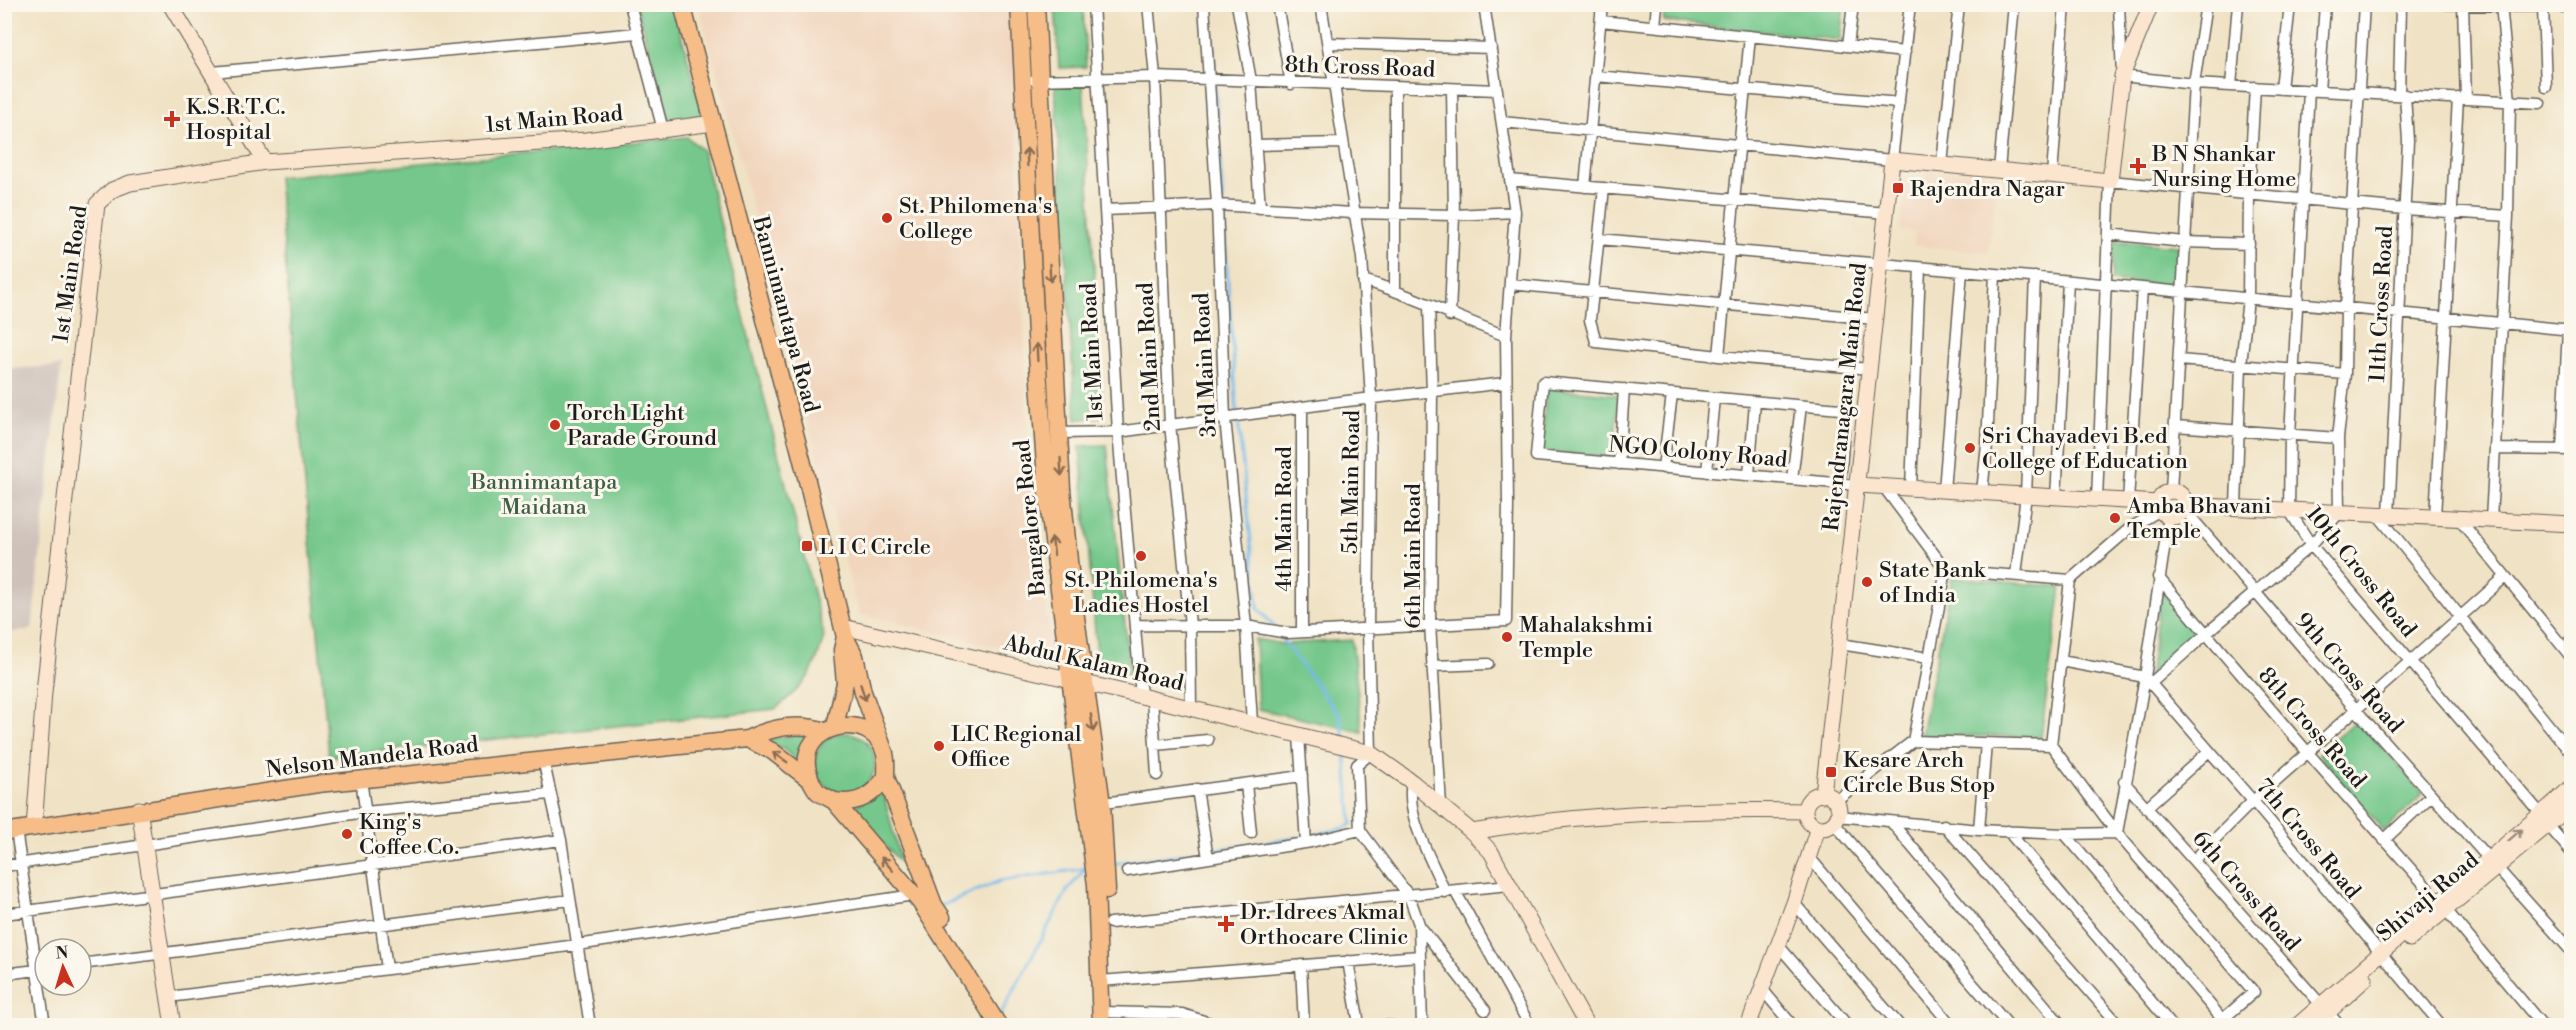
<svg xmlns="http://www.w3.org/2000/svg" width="2576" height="1030" viewBox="0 0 2576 1030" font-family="'Libre Bodoni',serif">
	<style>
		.built { fill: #f1d5bd }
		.industrial { fill: #cec1ba }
		.green { fill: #74c78b; stroke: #487254; stroke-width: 1.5 }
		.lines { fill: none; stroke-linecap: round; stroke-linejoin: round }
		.stream { stroke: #72baea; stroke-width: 3 }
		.street-casing { stroke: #666157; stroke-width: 13 }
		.secondary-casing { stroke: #666157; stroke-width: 17 }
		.primary-casing { stroke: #666157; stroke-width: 19 }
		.street { stroke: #fff; stroke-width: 10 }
		.secondary { stroke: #fce5cf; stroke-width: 15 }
		.primary { stroke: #f7bd88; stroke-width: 16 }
		.oneway { stroke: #8a6c52 }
		.oneway2 { stroke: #978b7e }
		.poi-dot { fill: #c8321e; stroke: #fbf7ec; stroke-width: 2 }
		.labels { text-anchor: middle; stroke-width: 6; stroke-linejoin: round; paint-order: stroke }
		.street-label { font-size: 22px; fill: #1c1c1c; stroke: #fbf7ec }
		.poi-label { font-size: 22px; fill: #1c1c1c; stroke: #fbf7ec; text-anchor: start }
		.park-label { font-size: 22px; fill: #3f6048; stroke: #fbf7ec }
	</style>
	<rect width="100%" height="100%" fill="#fbf7ec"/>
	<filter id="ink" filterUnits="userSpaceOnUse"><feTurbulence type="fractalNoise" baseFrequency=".0167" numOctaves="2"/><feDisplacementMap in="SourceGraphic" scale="12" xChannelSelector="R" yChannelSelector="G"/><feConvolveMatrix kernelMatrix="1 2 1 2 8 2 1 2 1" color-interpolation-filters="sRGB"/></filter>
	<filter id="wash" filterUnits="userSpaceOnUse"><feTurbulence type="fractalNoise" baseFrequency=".008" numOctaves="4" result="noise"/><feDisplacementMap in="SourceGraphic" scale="24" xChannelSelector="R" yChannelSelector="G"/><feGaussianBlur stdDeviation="1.35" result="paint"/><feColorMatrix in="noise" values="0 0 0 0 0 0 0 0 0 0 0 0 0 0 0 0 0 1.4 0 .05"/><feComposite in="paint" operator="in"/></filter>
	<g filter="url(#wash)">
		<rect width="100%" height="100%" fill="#f0e2c4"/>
		<!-- built -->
		<path class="built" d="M699 5H1012L1028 431 1052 660 859 614Z
			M1927 167 1998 175 1988 253 1914 245 1915 232 1900 230 1906 178 1925 181Z"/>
		<!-- industrial -->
		<path class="industrial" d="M61 366 32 629 5 633V369Z"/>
		<!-- green -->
		<path class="green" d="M636 5H673L704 117 670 122Z
			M1055 5H1083L1086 67 1059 68Z
			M1665 5V4L1844 5 1840 40 1663 21Z
			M1083 84 1103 416 1076 420 1055 85Z
			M687 137 702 150 824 636C814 675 806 684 775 709L329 757 278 177Z
			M2115 241 2178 246 2175 286 2111 281Z
			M1546 388 1619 395 1613 458 1542 452Z
			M1107 445 1130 676 1098 668 1080 446Z
			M1952 577 2061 587 2041 737 1921 735Z
			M2161 591 2200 635 2149 678Z
			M1255 639 1283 644 1352 640 1362 732 1258 709Z
			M2358 719 2423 794 2384 831 2318 754Z
			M815 763a30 30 0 1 1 60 0a30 30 0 1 1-60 0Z
			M811 734 800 764 782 748 764 739Z
			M883 792 901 863 850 808Z"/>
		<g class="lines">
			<!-- stream -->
			<path class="stream" d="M1210 4 1223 203
				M1223 209 1237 412
				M1238 419 1258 608 1274 627
				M1279 635 1340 716 1345 743
				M1309 836 1344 828 1352 824 1345 752
				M1110 864 1303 837
				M940 906 1000 881 1089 868
				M1000 1016 1067 891 1085 869"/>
		</g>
	</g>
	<g filter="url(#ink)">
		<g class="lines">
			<!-- street casing -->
			<g class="street-casing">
				<path id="street" d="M630 4 663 130
					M1093 4 1118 432 1141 696
					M1148 4 1155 77 1170 424 1190 625 1191 708
					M1204 4 1217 205 1225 418 1246 626 1252 723
					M1237 4 1251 81 1260 208
					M1277 4 1291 84
					M1321 4 1362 258 1365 303 1371 398 1368 628 1371 753 1357 765 1360 830 1409 896 1419 924 1422 1026
					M1402 4 1484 6
					M2119 4 2122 76 2194 84 2540 103
					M2446 4 2572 7
					M2463 5 2466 99
					M2543 7 2546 87
					M1601 21 1905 52
					M1655 26 1657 4
					M1328 43 1491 48
					M1848 46 1853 4
					M212 72 637 33
					M1596 76 1899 103
					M1034 80 1155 77 1497 90
					M2231 86 2238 4
					M2281 89 2290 4
					M2309 90 2290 435 2289 510 2311 545 2540 813
					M2319 91 2325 4
					M2399 95 2401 4
					M1502 122 1892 160 1910 4
					M1255 145 1343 143
					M1942 164 1959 4
					M1999 170 2014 4
					M2052 175 2065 4
					M1510 180 1887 213
					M1585 187 1602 4
					M1604 188 1590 320 1596 342 1719 356 1870 369
					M1105 210 1217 205 1353 213 1454 215 1515 212
					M2108 234 2184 242 2249 244
					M1599 239 2030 277 2572 330
					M1363 280C1412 295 1458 318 1506 336
					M1510 284 1875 319
					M1395 290V86
					M1429 306 1432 392 1430 624 1441 806
					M1450 316 1454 215 1452 89
					M1719 356 1750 36
					M2179 360 2345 374
					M2175 426 2338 438
					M1059 433 1118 432 1347 401 1505 383
					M2495 449 2572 450
					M2562 449 2568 329
					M1619 464 1624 389
					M1663 468 1672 394
					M1707 472 1714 398
					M1749 475 1755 402
					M1792 479 1801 406
					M1840 483 1845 415 1840 409 1543 382 1536 456 1857 485
					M1883 486 1946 570 1913 741
					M1911 488 1920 268
					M1944 490 1962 271
					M2171 491 2194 84 2206 4
					M1982 492 1987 445 1995 274
					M2056 497 2068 281
					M2097 499 2110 181 2404 209 2508 216
					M2128 501 2142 288
					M2236 507 2241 365 2248 298 2249 195 2255 87
					M2184 509 2357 711 2572 952
					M2377 514 2572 754
					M2389 515 2408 141 2405 95
					M2435 517 2458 98
					M2459 519 2571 657
					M2491 520 2508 216 2510 101 2501 4
					M1946 570 2070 580
					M2016 575 2026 495 2035 277
					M2158 577 2309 754 2439 901
					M1135 625 1246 626 1288 633 1506 621 1508 505 1506 336 1515 212 1484 4
					M1302 631V407
					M1840 644 1929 658
					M2061 661 2145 677
					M1432 666 1488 664
					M2145 677 2253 801 2442 1026
					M2150 684 2207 633 2311 545 2339 513 2338 438 2345 374 2346 308 2364 4
					M1152 698 1157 775
					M1299 735 1306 843
					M1155 745 1208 740
					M2051 745 2117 833 2254 992 2215 1026
					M543 759 561 840 590 1026
					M361 779 387 969
					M1412 782C1405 817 1432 860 1445 892
					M2124 782 2340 1026
					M1246 784 1251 833
					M1197 789 1208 858
					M1835 801 1913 741 2051 745 2070 580 2129 529 2160 510
					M1096 804 1302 776
					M2147 807 2209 751
					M1838 816 1979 830 2065 834 2228 1026
					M1834 823 2009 1026
					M1892 823 2062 1026
					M2547 824 2572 853
					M1944 825 2120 1026
					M16 830 45 1026
					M1979 830 1986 743
					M2008 831 2172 1026
					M2065 834 2117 833 2145 677 2169 516
					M2384 840 2432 795
					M1809 857 1952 1026
					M2195 859 2253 801 2505 577
					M4 866 365 812 550 794
					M1127 871 1311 842 1360 830
					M1455 891 1530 1026
					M1794 903 1900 1026
					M2446 910 2543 1026
					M4 914 561 840
					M1110 923 1510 885
					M1419 925 1485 1010
					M1778 945 1848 1026
					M1348 961 1359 1024
					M81 964 570 900
					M1301 965 1304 1026
					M4 974 45 969
					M1100 981 1419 956
					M1762 989 1793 1026
					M169 997 577 945 914 895
					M1102 1012 1182 1014 1219 1026
					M1354 1025 1392 1026"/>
			</g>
			<!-- secondary casing -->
			<g class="secondary-casing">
				<path id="secondary" d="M170 4 265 162
					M1857 485 2159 503
					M2159 504a13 13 0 1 1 26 0a13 13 0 1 1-26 0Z
					M2185 505 2572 524
					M843 627 1141 696 1371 753 1412 782 1472 832 1491 852 1587 1026
					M2572 641V657
					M1805 811a17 17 0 1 1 34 0a17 17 0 1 1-34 0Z
					M1823 795 1892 160 2110 181 2122 76 2151 4
					M139 809 173 1026
					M34 828 44 692 97 204 112 190 130 183 265 162 586 140 713 123
					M1472 832C1582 813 1694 809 1805 811
					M2410 939 2572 805
					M1748 1026 1794 903 1818 827
					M2297 1026 2572 787
					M2313 1026 2365 979"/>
			</g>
			<!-- primary casing -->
			<g class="primary-casing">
				<path id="primary" d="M682 4 802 460 845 637 855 656 863 692 885 753
					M1019 4 1037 354 1047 493 1096 885 1101 1026
					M1036 4 1062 489 1071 581 1102 804 1107 890
					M835 726 845 683 842 650 845 637
					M747 739 772 751 811 781
					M886 777 934 905 942 917
					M834 801C858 805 872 796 886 777 886 769 887 761 885 754 873 707 796 724 808 771 810 778 812 786 818 792 822 795 829 798 834 801L920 902 999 1026
					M4 832 318 784 747 739C772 727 798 722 825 731"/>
			</g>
			<!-- street -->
			<use href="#street" class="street"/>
			<!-- secondary -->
			<use href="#secondary" class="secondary"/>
			<!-- primary -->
			<use href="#primary" class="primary"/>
		</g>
		<!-- one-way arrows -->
		<defs><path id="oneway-shaft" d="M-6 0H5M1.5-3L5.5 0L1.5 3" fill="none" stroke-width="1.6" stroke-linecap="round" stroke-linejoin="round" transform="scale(1.5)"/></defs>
		<g class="oneway">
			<use href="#oneway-shaft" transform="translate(1027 157) rotate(-92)"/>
			<use href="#oneway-shaft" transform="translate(1050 273) rotate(87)"/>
			<use href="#oneway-shaft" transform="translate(1037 352) rotate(-93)"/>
			<use href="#oneway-shaft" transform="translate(1061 467) rotate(87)"/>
			<use href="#oneway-shaft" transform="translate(1053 546) rotate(-97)"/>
			<use href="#oneway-shaft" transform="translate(863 692) rotate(72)"/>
			<use href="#oneway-shaft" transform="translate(1092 723) rotate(82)"/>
			<use href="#oneway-shaft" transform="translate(780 757) rotate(-145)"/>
			<use href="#oneway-shaft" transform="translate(887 864) rotate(-131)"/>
		</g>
		<use class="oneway2" href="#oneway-shaft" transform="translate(2515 835) rotate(-41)"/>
	</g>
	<!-- markers -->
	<g class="poi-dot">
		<path d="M169 110h6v6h6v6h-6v6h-6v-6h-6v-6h6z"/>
		<path d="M2135 157h6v6h6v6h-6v6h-6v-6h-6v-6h6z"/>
		<rect x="1892" y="182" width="12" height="12" rx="3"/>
		<circle cx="887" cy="218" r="6"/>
		<circle cx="555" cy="425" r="6"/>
		<circle cx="1970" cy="448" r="6"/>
		<circle cx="2115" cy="518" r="6"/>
		<rect x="801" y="540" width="12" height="12" rx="3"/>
		<circle cx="1141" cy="556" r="6"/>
		<circle cx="1867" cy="582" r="6"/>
		<circle cx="1507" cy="637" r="6"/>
		<circle cx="939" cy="746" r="6"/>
		<rect x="1825" y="766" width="12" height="12" rx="3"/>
		<circle cx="347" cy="834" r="6"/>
		<path d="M1223 915h6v6h6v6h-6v6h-6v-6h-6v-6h6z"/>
	</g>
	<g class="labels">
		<!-- street labels -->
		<g class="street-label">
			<text transform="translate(1360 66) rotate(2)" y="8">8th Cross Road</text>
			<text transform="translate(554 118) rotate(-5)" y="8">1st Main Road</text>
			<text transform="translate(69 274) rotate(-82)" y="8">1st Main Road</text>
			<text transform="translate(2380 304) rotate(-87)" y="8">11th Cross Road</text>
			<text transform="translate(787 314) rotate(75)" y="8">Bannimantapa Road</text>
			<text transform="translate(1091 352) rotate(-93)" y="8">1st Main Road</text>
			<text transform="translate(1148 357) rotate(-93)" y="8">2nd Main Road</text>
			<text transform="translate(1204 365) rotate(-93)" y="8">3rd Main Road</text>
			<text transform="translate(1844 397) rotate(-84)" y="8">Rajendranagara Main Road</text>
			<text transform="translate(1698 451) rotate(5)" y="8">NGO Colony Road</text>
			<text transform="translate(1350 482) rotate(-89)" y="8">5th Main Road</text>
			<text transform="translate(1029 518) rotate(-96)" y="8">Bangalore Road</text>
			<text transform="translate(1283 519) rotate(-90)" y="8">4th Main Road</text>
			<text transform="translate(1412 556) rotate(-90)" y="8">6th Main Road</text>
			<text transform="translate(2362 571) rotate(51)" y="8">10th Cross Road</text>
			<text transform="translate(1094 662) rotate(13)" y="8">Abdul Kalam Road</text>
			<text transform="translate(2350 672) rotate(49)" y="8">9th Cross Road</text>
			<text transform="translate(2313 727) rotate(49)" y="8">8th Cross Road</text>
			<text transform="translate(372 756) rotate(-7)" y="8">Nelson Mandela Road</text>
			<text transform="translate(2309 838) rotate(50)" y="8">7th Cross Road</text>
			<text transform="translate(2247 890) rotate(49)" y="8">6th Cross Road</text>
			<text transform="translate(2427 896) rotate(-40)" y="8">Shivaji Road</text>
		</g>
		<!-- poi labels -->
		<g class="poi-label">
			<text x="186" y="114">K.S.R.T.C.<tspan x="186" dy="25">Hospital</tspan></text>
			<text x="2152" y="161">B N Shankar<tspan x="2152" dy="25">Nursing Home</tspan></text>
			<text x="1910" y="196">Rajendra Nagar</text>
			<text x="899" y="213">St. Philomena's<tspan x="899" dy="25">College</tspan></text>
			<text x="567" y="420">Torch Light<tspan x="567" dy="25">Parade Ground</tspan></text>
			<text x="1982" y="443">Sri Chayadevi B.ed<tspan x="1982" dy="25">College of Education</tspan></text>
			<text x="2127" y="513">Amba Bhavani<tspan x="2127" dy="25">Temple</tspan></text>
			<text x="819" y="554">L I C Circle</text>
			<text x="1879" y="577">State Bank<tspan x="1879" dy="25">of India</tspan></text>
			<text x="1141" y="587" text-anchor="middle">St. Philomena's<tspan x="1141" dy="25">Ladies Hostel</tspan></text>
			<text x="1519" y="632">Mahalakshmi<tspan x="1519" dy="25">Temple</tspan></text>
			<text x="951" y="741">LIC Regional<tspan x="951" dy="25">Office</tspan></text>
			<text x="1843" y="767">Kesare Arch<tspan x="1843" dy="25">Circle Bus Stop</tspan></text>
			<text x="359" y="829">King's<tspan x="359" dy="25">Coffee Co.</tspan></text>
			<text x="1240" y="919">Dr. Idrees Akmal<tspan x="1240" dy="25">Orthocare Clinic</tspan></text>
		</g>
		<!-- park labels -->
		<g class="park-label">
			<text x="544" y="489">Bannimantapa<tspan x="544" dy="25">Maidana</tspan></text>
		</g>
	</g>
	<!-- margin -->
	<rect width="2576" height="1030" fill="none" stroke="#fbf7ec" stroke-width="24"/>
	<!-- north arrow -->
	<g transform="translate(63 967) rotate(356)"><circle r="28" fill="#fbf7ec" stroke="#a29f99" stroke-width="1.5"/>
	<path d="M0-4.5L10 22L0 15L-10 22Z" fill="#c8321e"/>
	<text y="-9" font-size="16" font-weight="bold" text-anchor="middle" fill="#1c1c1c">N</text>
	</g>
</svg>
